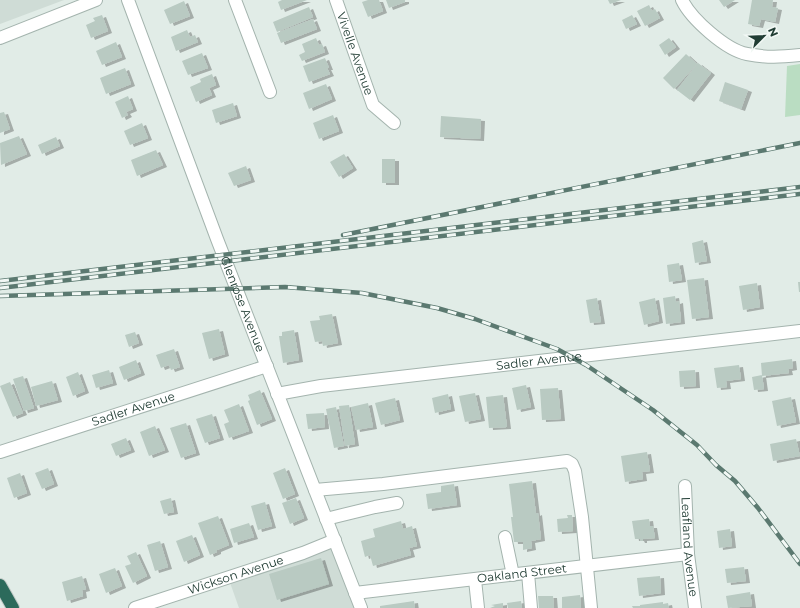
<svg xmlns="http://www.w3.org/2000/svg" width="800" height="608" viewBox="0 0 800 608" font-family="Montserrat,sans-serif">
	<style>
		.built { fill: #cfdcd6 }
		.green { fill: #baddc2 }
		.building { fill: #b9cac2; filter: url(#shadow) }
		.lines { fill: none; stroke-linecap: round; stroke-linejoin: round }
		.minor-casing { stroke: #a4b4ae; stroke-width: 14 }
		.highway-casing { stroke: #c1c9c6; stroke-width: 14 }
		.minor { stroke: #fff; stroke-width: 12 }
		.highway { stroke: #2c6a5b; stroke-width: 12 }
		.rail-casing { stroke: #5b7970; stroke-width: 4.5 }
		.rail { stroke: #f2f8f5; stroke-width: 3; stroke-dasharray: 9; stroke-linecap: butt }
		.labels { text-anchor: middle; stroke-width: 4; stroke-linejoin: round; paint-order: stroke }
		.street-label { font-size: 12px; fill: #213d34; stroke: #f2f8f5 }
	</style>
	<defs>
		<filter id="shadow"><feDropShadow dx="4" dy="2" stdDeviation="0" flood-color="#0004"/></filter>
	</defs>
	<rect width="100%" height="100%" fill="#e1ece7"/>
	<!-- built -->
	<path class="built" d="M0 0H64L0 24Z
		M335 540 361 608H239L228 577Z"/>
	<!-- green -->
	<path class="green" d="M800 64V115L785 117 787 66Z"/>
	<!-- building -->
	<path class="building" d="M282 0H307L281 10 278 2Z
		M368 0H379L383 11 368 17 362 2Z
		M386 0H405V2L389 8Z
		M608 0H621L610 4Z
		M719 0H735L724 7Z
		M752 0H773L772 7 778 8 775 22 761 19 759 26 748 24Z
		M184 1 190 16 170 24 164 10Z
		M649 5 652 11 655 9 660 18 645 26 637 11Z
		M309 7 313 17 277 32 273 22Z
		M102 15 108 31 91 38 86 25 95 21 93 18Z
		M632 15 637 24 626 29 622 20Z
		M313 19 317 29 281 43 277 33Z
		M187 30 190 37 195 35 198 42 176 51 171 37Z
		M316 38 319 45 322 44 325 52 302 61 299 55 305 52 302 44Z
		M669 38 676 47 665 55 659 45Z
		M116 42 122 57 102 65 96 51Z
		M202 53 208 68 188 75 182 61Z
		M686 54 697 64 674 89 663 78Z
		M325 58 329 68H327L330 74 309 82 303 66Z
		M698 63 711 73 690 100 677 90Z
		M125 68 131 84 106 94 100 78Z
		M212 74 216 85 209 88 212 95 196 102 190 87 201 82 200 79Z
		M725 82 748 90 741 109 719 101Z
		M326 84 332 99 309 109 303 93Z
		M128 96 133 109 126 112 128 115 122 118 115 102Z
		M233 103 237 116 216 123 212 110Z
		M4 112 10 129 0 133V113Z
		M333 115 339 131 319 139 313 123Z
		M441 116 481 119 480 139 440 137Z
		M142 123 148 138 130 145 124 131Z
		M19 136 27 154 1 165 0 143Z
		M56 137 60 146 42 154 38 145Z
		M156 150 163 165 137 176 131 160Z
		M344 154 353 168 339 177 330 162Z
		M382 159H395V183H382Z
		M246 166 251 180 234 186 228 173Z
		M703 240 707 261 695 263 692 243Z
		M679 263 682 280 669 282 667 265Z
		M704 278 709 317 692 319 687 280Z
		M798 282H800V292H799Z
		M757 283 760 307 743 310 739 286Z
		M675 296 676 302 679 301 681 322 666 324 663 298Z
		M597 298 601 322 590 323 586 300Z
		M655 298 659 321 644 325 639 302Z
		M332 314 338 343 323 346 322 341 315 342 310 321 320 320 319 316Z
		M219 329 225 354 209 359 202 333Z
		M294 330 299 360 283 363 279 336H282V332Z
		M135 332 139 343 129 347 125 335Z
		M174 349 180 367 171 370 169 365 161 368 156 355Z
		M792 359 793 368 788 369 789 373 762 376 761 363Z
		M136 360 141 373 124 380 119 367Z
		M739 365 741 379 726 381 727 387 717 388 714 368Z
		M109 370 113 383 96 388 92 375Z
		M695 370 696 386 680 387 679 371Z
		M78 372 85 391 73 396 66 377Z
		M762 375 764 389 754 390 752 377Z
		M23 376 34 408 24 411 13 379Z
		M52 381 58 400 36 406 31 387Z
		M10 382 23 413 13 417 0 386Z
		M526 385 531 407 517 410 512 388Z
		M558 388 561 419 542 420 540 389Z
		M260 390 272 419 257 425 248 401 250 400 248 395Z
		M475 393 481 419 465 422 459 396Z
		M448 394 451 409 435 413 432 398Z
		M503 395 507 427 489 428 486 397Z
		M791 397 796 422 777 426 772 401Z
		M395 398 400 420 381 425 375 403Z
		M368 403 373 427 356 430 351 407Z
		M239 404 249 431 229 438 224 424 229 422 224 410Z
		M349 405 355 444 345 446 339 406Z
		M336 407 344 446 334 448 326 409Z
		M324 413 325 427 308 429 306 414Z
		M212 414 220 438 205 443 196 419Z
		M186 423 196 453 181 458 170 428Z
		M155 426 165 450 149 456 140 432Z
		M126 438 131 450 116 456 111 444Z
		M796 439 800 456 773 461 770 444Z
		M647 452 650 471 642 472 643 479 625 482 621 456Z
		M48 468 54 484 42 489 35 473Z
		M285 468 295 494 283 499 273 473Z
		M20 473 27 493 14 498 7 478Z
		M532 481 536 514 538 513 541 539 531 541 532 548 523 550V542H514L511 517H513L509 484Z
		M454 484 457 505 428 509 426 494 441 492V486Z
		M171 498 174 512 164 514 160 501Z
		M296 498 304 518 290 524 282 503Z
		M265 502 272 526 258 530 251 506Z
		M567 515H572L573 531 558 532 557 519 568 518Z
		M218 516 229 545 217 550V552L210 555 198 523Z
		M649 519 650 526H653L655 538 643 539V541H641L640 539H635L632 521Z
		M401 521 403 529 412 526 417 546 409 548 411 555 373 566 370 555 365 557 361 541 375 537 373 529Z
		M249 523 254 537 234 543 230 529Z
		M730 529 732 546 719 548 717 531Z
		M192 535 200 555 184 562 176 541Z
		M160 541 168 567 155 571 147 545Z
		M136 552 147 576 133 583 125 566 131 564 127 556Z
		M321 558 329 584 277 600 269 574Z
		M744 567 746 581 727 583 725 569Z
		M115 568 122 586 106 593 99 574Z
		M82 576 86 589 82 590 83 596 67 601 62 582Z
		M660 576 661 593 639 596 637 578Z
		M750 592 752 606 728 608 726 596Z
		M580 595 581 608H562V597Z
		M538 596H553L554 608H539Z
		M414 601 415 608H380V606Z
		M521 601 522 608H508L507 603Z
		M663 602V604L668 603 669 608H633L632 606H640V605Z
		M503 603V608H490L495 606 491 605Z"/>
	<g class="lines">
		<!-- minor casing -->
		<g class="minor-casing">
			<g id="minor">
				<path id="s1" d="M128 0 217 239 361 608"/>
				<path d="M235 0 270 92"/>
				<path id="s2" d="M336 0 373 105 394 123"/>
				<path d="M682 0C691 19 726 50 747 54 767 58 781 57 800 55"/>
				<path d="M0 38 96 0"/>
				<path id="s3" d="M277 394 321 386 800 331"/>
				<path id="s4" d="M0 452 267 366"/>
				<path id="s5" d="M685 486 688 554 695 608"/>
				<path d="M315 490 383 484 567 461 572 464 575 471 582 517 591 608"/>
				<path d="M326 519 375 507 397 503"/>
				<path d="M505 537 513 575"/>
				<path d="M528 573 531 608"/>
				<path d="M475 580 478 608"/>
				<path id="s6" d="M355 593 688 554"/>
				<path id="s7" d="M135 608 303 553 335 540"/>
			</g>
		</g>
		<!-- highway casing -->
		<g class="highway-casing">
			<path id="highway" d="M0 585 13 608"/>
		</g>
		<!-- minor -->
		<use href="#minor" class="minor"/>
		<!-- highway -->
		<use href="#highway" class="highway"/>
		<!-- rail casing -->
		<g class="rail-casing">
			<path id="rail" d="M343 235 800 143
				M0 281 800 187
				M0 288 800 194
				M0 296 285 287 362 293 437 308 475 319 557 349 586 365 653 410 697 445 716 465 735 481 758 508 800 564"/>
		</g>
		<!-- rail -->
		<use href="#rail" class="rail"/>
	</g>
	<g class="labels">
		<!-- street labels -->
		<g class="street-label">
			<text dy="4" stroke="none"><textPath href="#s2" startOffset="57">Vivelle Avenue</textPath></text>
			<text dy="4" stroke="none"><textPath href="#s1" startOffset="325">Glenrose Avenue</textPath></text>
			<text dy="4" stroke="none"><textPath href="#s3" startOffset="264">Sadler Avenue</textPath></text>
			<text dy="4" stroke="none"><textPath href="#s4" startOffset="140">Sadler Avenue</textPath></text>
			<text dy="4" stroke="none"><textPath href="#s5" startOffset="61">Leafland Avenue</textPath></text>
			<text dy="4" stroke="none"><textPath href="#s6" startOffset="168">Oakland Street</textPath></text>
			<text dy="4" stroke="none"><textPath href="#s7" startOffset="106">Wickson Avenue</textPath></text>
		</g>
	</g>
	<!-- north arrow -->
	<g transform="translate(764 36) rotate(66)" stroke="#f2f8f5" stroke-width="3" paint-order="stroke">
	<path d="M0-3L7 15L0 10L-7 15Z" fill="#213d34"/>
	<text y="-6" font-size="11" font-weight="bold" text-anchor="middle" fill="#213d34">N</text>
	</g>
</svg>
